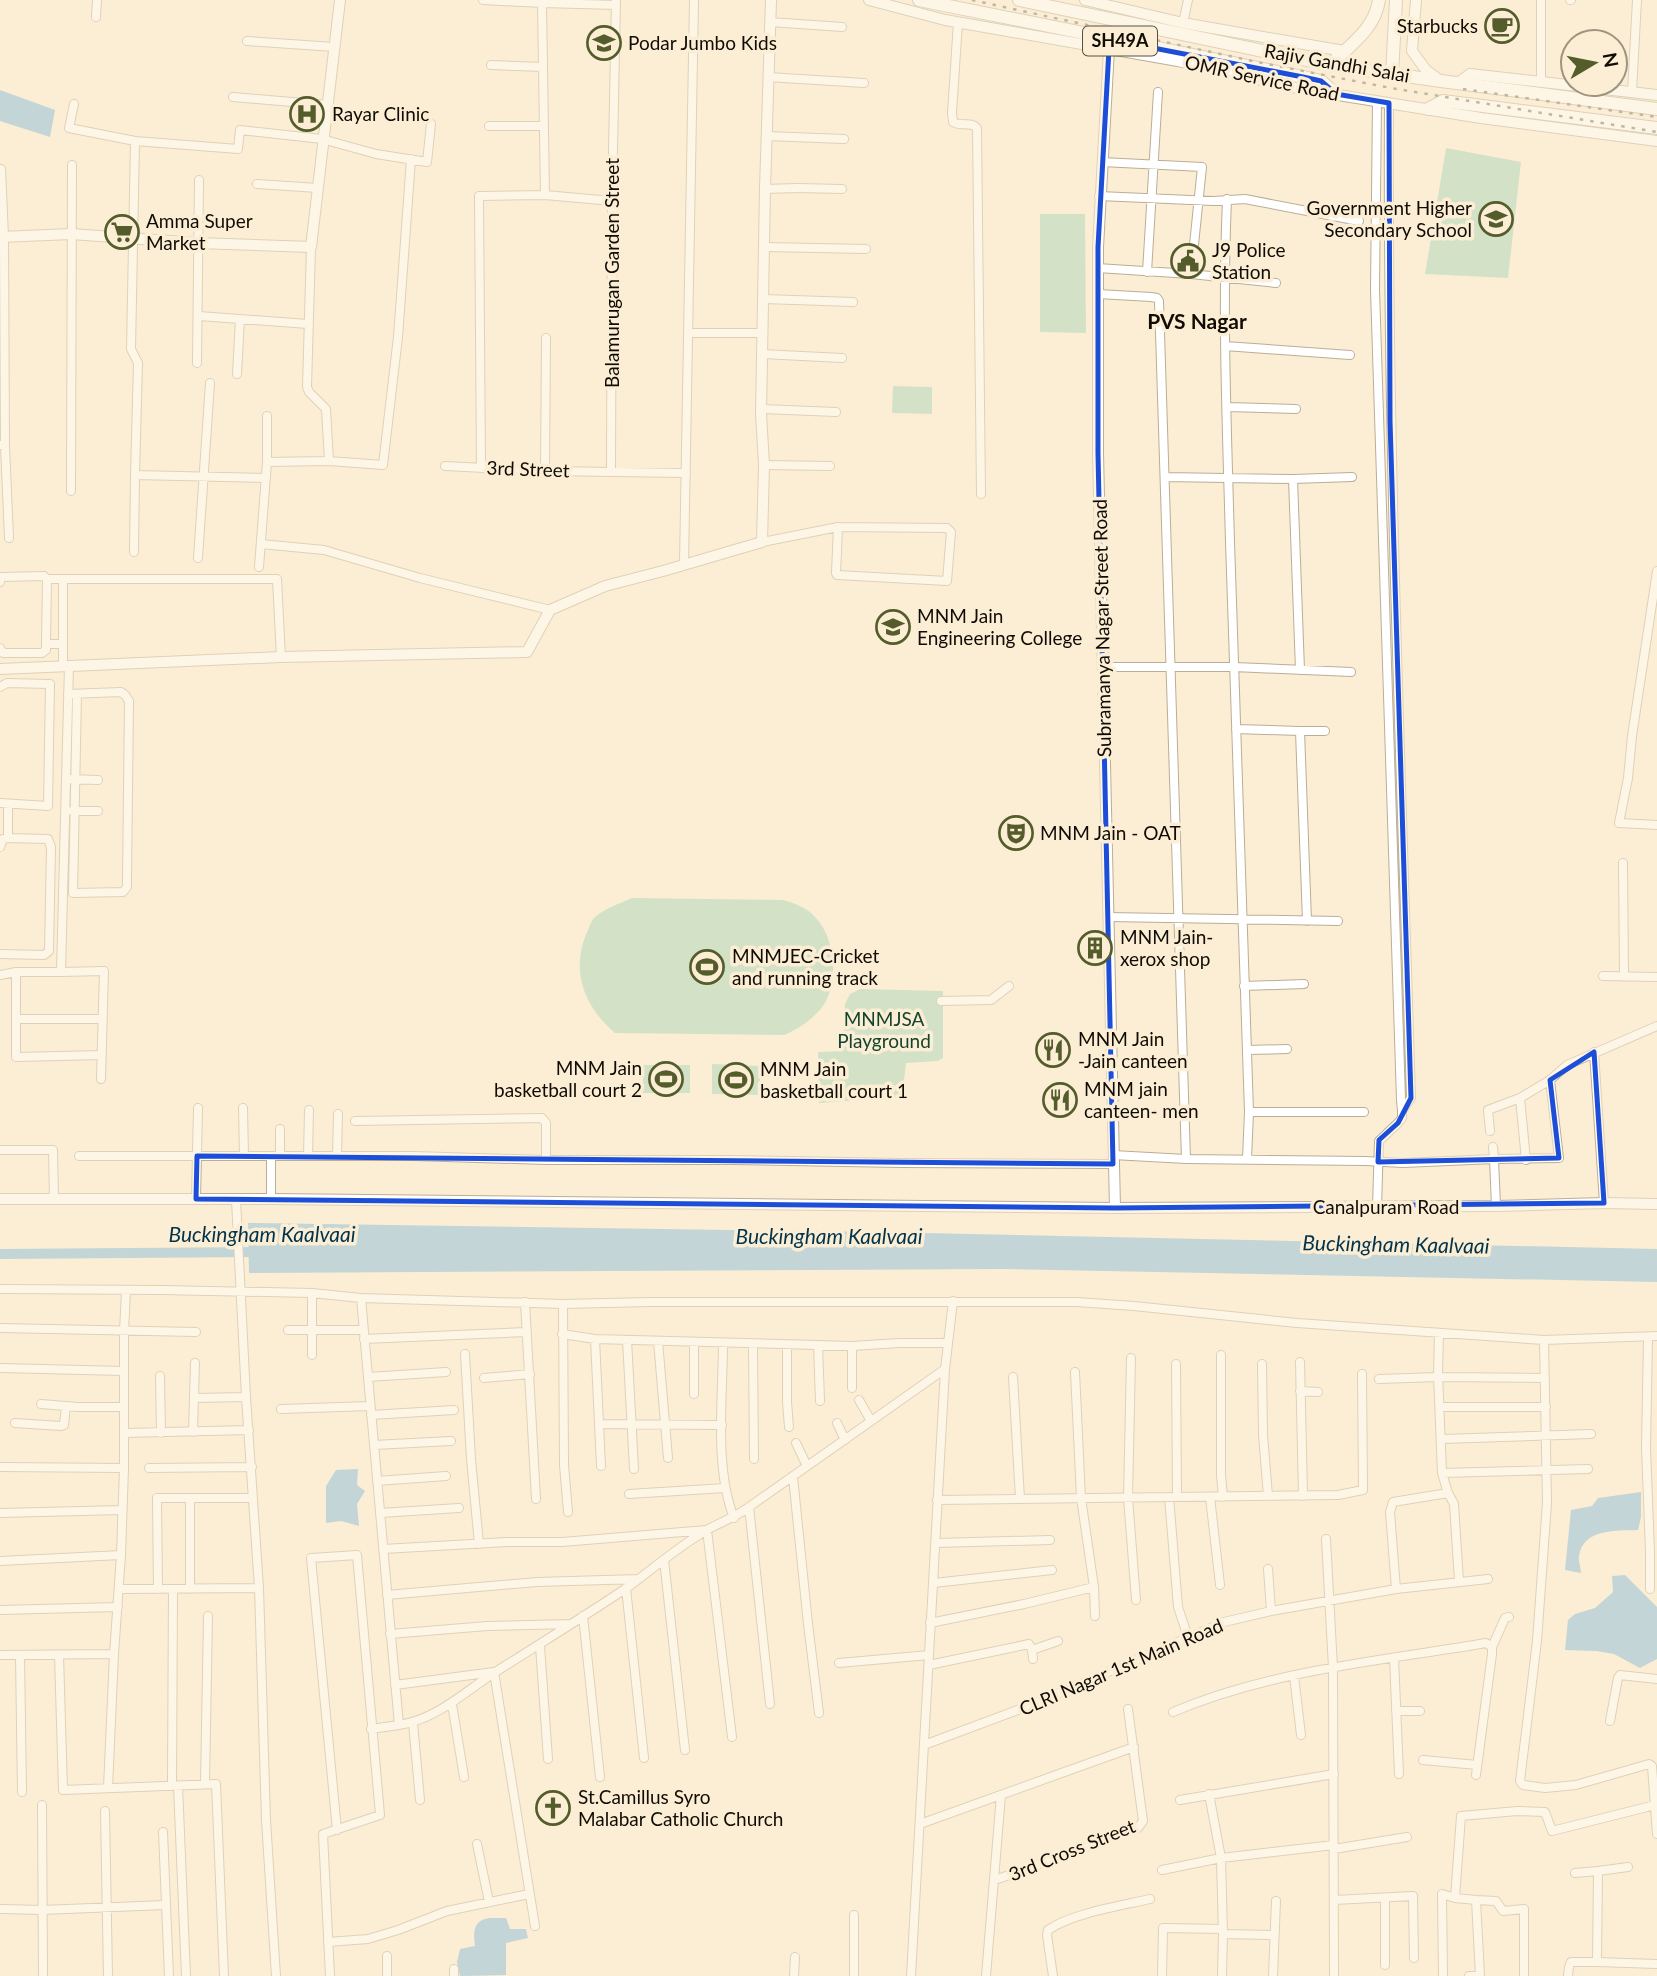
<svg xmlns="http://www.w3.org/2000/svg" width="1657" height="1976" viewBox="0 0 1657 1976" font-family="Lato,sans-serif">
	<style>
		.green { fill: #a3d2b9 }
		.water { fill: #7eb7db }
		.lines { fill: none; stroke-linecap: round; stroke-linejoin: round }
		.canal { stroke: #7eb7db; stroke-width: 10 }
		.street-casing { stroke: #bbae96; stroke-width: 10 }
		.secondary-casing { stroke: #bbae96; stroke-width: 12 }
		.primary-casing { stroke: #bbae96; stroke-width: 14 }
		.street { stroke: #fff; stroke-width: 8 }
		.secondary { stroke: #fff; stroke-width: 10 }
		.primary { stroke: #fff; stroke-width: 12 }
		.rail { stroke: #7b7363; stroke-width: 2.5; stroke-dasharray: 3.5 7; stroke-linecap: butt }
		.marked { fill: none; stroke: #1d4ed8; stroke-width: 5; stroke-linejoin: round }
		.labels { text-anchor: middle; stroke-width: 7; stroke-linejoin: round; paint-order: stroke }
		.shield { fill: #fbeed4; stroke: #565043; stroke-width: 2 }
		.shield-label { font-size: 18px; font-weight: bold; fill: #100c05 }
		.poi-label { font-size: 19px; fill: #100c05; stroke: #fbeed4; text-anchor: start }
		.street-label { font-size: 19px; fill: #100c05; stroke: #fbeed4 }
		.park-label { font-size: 19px; fill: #13442f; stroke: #fbeed4 }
		.neighbourhood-label { font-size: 21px; font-weight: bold; fill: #100c05; stroke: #fbeed4 }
		.water-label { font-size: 21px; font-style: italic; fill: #02334c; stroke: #fbeed4 }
	</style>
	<rect width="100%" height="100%" fill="#fbeed4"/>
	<!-- green -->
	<path class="green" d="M1446 148 1521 162 1508 278 1425 274Z
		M1040 214H1085L1086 333 1040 332Z
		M893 386 932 387V414L892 413Z
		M632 898 783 900C795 903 808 908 816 918 835 939 838 977 826 1001 818 1016 799 1029 784 1035L615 1033C586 1008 571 975 585 937 588 931 590 923 594 918 605 908 619 904 632 898Z
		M860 989 943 991V1058L938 1061 906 1063 902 1097 819 1103 818 1052 843 1051 845 1004 850 994Z
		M712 1064 760 1066V1095L712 1094Z
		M643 1065H690V1093H643Z"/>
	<!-- water -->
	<path class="water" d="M0 90 55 110 50 137 0 121Z
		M248 1223 877 1232 1657 1249V1282L1002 1269 249 1273Z
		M358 1469 357 1485 365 1491 357 1504 359 1526 341 1521 326 1523V1486L336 1470Z
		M1641 1492V1517L1638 1530C1617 1531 1583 1528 1579 1556 1578 1561 1581 1568 1581 1573L1565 1570 1571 1510 1592 1506 1598 1498Z
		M1625 1575 1657 1607V1659L1640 1668 1614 1654 1596 1651 1565 1650 1568 1620 1575 1614 1595 1608 1613 1592 1612 1576Z
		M490 1918H506L510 1929H526L528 1938 506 1943V1975L460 1976 457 1962 460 1949 475 1946C473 1932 473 1920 490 1918Z"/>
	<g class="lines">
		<!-- canal -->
		<path class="canal" d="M0 1254 261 1252"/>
		<!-- street casing -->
		<g class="street-casing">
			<path id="street" d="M483 0 542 3V0
				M1541 0V82
				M1570 0H1571
				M96 17 97 0
				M770 22 842 27
				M958 22 952 113 953 122C961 127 971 121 977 128L981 494
				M1183 23 1188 0
				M247 41 334 47
				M491 65 543 67
				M768 77 864 83
				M1632 92 1637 0
				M233 97 327 105
				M1377 101 1375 290 1401 1100 1402 1111
				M74 104 69 128 135 141 131 349 138 363 135 475 266 478
				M489 126H544
				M767 136 844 139
				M135 141 238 149 240 130 322 139 376 154 427 162 431 124
				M1102 162 1202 167 1191 274
				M1 169 4 237 5 446
				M257 184 318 188
				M765 189 798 188 842 189
				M545 195 542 3 616 5
				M1099 196 1213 201 1245 199 1359 221
				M1227 199C1222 314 1227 428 1230 542 1235 732 1242 922 1249 1112L1247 1159
				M311 247 307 387 309 392 326 409 329 461
				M765 247 866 249
				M1097 268 1191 274 1276 283
				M1147 272 1158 92
				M1098 294 1151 297 1157 298 1159 301 1186 1159 1365 1161 1403 1163 1494 1159 1496 1206
				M764 299 853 302
				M199 316 308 324
				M688 333H763
				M1225 346 1350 355
				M762 354 842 358
				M197 363 199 180
				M237 374 240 319
				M1227 407 1296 409
				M761 409 836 412
				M0 445 5 446 9 538
				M267 462V416
				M764 465 830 466
				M445 466 545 471 686 473
				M481 468 479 196 545 195 612 201
				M545 471 546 338
				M611 471 612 201 616 0
				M1165 477 1293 479 1352 477
				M1293 479 1300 670
				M71 491 72 165
				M762 542 838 527 947 528 951 532 947 581 837 575 836 573 838 527
				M261 544 324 550 420 578 550 610
				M134 552 135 475
				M198 558 210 383
				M684 564 694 0
				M259 567 267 462 329 461 383 465 398 337 411 159
				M1657 571 1632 736 1628 778 1619 823 1657 825
				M0 582 1 577 44 576 47 579H63
				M46 644 47 579
				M0 648 3 653H42L46 650V644H63
				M63 666V579H277L281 657
				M69 666 61 972 104 971 101 1079
				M1103 667H1234L1351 672
				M0 687 7 683 50 684 48 806 0 803
				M68 694 121 692 125 695 129 701 127 880V887L123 892 73 893 77 694
				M1236 729 1300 731 1307 921
				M1300 731H1325
				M69 779 98 780
				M72 811H98
				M8 838V805
				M0 847 3 839 8 838 48 839 51 847 49 951 44 955 0 954
				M1623 863 1624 977
				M1108 917 1338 921
				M61 972H16V1057L102 1055
				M0 975 16 972
				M1603 976 1657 977
				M1244 986 1304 984
				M941 1001 991 1000 1009 986
				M16 1019H102
				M1247 1050 1287 1049
				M1594 1052 1604 1203
				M1520 1098 1526 1160
				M243 1108 244 1156
				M1249 1112H1364
				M355 1121 542 1118 546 1123V1160
				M1490 1131 1488 1110 1520 1098 1550 1080 1567 1065 1657 1026
				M1493 1147 1494 1159 1559 1158 1550 1080
				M0 1150H53L54 1198
				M280 1155V1129
				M1113 1155 1186 1159
				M79 1156H271
				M308 1156 309 1110
				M337 1156 338 1114
				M196 1199 198 1108
				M271 1199V1156H414L546 1160H732L901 1163 1113 1164
				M236 1200 246 1397 259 1588 266 1820 276 1976
				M1377 1207 1379 1141 1398 1123 1402 1118V1111L1411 1098C1401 766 1387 435 1389 103
				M0 1289 162 1290 312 1293 361 1298 563 1304 650 1302H1077L1134 1306 1297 1323 1544 1340 1657 1336
				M361 1298 399 1725C438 1719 465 1691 497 1671 541 1643 585 1616 628 1587 654 1568 679 1546 707 1530 721 1522 736 1517 749 1507L945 1369
				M525 1302 536 1499
				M563 1304 564 1465 568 1512
				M0 1328 196 1332
				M288 1330H363
				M1439 1333 1438 1374 1442 1473 1448 1493 1454 1504 1459 1581
				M562 1334 595 1339 852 1346 899 1343H948
				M1648 1337 1646 1448 1650 1552V1589
				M364 1339 527 1332
				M595 1339 601 1466
				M627 1340 634 1469
				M1544 1340 1547 1503 1537 1641 1520 1781 1523 1785 1545 1788 1576 1785 1649 1764 1652 1766 1657 1834
				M658 1341 668 1458
				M723 1343C723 1396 714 1468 734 1518
				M753 1344 754 1459
				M787 1345V1402L789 1427
				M818 1345 820 1401
				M465 1354 471 1459 479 1544
				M312 1355V1293
				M1221 1355V1475L1223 1497
				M1131 1358 1128 1498 1136 1600
				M1300 1362 1303 1496
				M1176 1364 1177 1497
				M1262 1364 1263 1435 1268 1496
				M0 1368 124 1371
				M1075 1372 1081 1498 1094 1587 1095 1616
				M160 1376 161 1433
				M368 1377 446 1372
				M1013 1377 1020 1499
				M484 1378 530 1374
				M1379 1379 1438 1377 1545 1378
				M852 1388V1346
				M1300 1391 1318 1392
				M694 1394V1342
				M194 1398 246 1397
				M859 1400 871 1421
				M41 1404 78 1407H124
				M1440 1407H1546
				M281 1409 370 1406
				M371 1415 454 1410
				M15 1423 61 1426 64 1425 66 1406
				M837 1423 845 1440
				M599 1424 722 1425
				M193 1432 195 1363
				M124 1433 249 1430
				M1442 1439 1591 1434
				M796 1443 807 1466
				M374 1445 451 1441
				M0 1467 124 1468
				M149 1468 252 1467
				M1442 1473 1588 1469
				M793 1477 808 1624 819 1713
				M377 1481 446 1476
				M629 1494 725 1488
				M1169 1497 1178 1607 1188 1637
				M1210 1497 1220 1585
				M937 1500 1338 1495 1363 1490 1362 1374
				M749 1507 770 1704
				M0 1513 122 1510
				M380 1513 459 1508
				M1326 1539 1333 1668 1334 1976
				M936 1543 1050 1540
				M383 1549 507 1542H562L707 1530 732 1737
				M664 1560 685 1750
				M0 1561 121 1555
				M1268 1569 1271 1611
				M934 1583 1052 1570
				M626 1588 644 1758
				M119 1589 258 1588
				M158 1589 157 1498H253
				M190 1589V1498
				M1396 1589 1390 1512 1393 1502 1448 1493
				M387 1595 537 1582 639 1579
				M0 1610 118 1607
				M583 1616 600 1777
				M930 1623 1024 1604 1094 1587
				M390 1634 487 1626 571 1624
				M540 1646 548 1759
				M1492 1647 1505 1618 1509 1617
				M1032 1650 1058 1641
				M0 1655 114 1654
				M20 1655 22 1792
				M59 1655 63 1790 216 1784 224 1976
				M1394 1658 1399 1774
				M839 1663 929 1655
				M929 1665 1029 1644 1032 1650 1033 1659
				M1294 1676 1301 1735
				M395 1685 494 1672 535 1926
				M452 1704 464 1777
				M1396 1711H1420
				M1173 1712C1272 1670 1381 1661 1486 1643L1492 1647V1654L1476 1775
				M1610 1721 1618 1678 1620 1675 1657 1679
				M413 1723 420 1800
				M371 1729 399 1725
				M924 1745 1031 1705 1224 1622 1271 1611 1396 1589 1488 1579
				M1423 1760 1477 1765
				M205 1784 208 1616
				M172 1786 173 1589
				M178 1786 186 1976
				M108 1788 114 1654 121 1555 124 1468V1332L126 1290
				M1209 1794 1221 1858 1223 1934 1222 1976
				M1180 1800 1334 1774
				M42 1805 43 1976
				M105 1811 108 1976
				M920 1824 1134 1747
				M163 1832 169 1976
				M477 1844 489 1902
				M1334 1849 1407 1837
				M1628 1867 1598 1871 1597 1962 1657 1964
				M1162 1870 1221 1858 1334 1845
				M1575 1873 1598 1871
				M995 1880 1138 1828 1143 1821 1128 1709
				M1385 1898V1965
				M1455 1898 1476 1900 1480 1976H1469
				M1334 1900 1413 1896 1414 1958
				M1476 1900 1496 1901 1503 1911 1524 1909V1976
				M0 1909 42 1910 165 1905
				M1223 1934 1274 1935
				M328 1942 368 1939 398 1930 447 1911 529 1894
				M387 1956V1976
				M454 1969V1976
				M330 1976 323 1834 380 1815 357 1555 311 1558 337 1830
				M794 1976 795 1957
				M854 1976V1915
				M911 1976 945 1369 953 1301
				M986 1976 1001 1795
				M1053 1976 1047 1935 1048 1930C1073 1913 1120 1906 1150 1899
				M1162 1976 1163 1928 1223 1929
				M1273 1976 1276 1901
				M1443 1976 1442 1894 1455 1898 1461 1816 1517 1811 1545 1812 1552 1831 1655 1805
				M1568 1976 1569 1967 1571 1962H1597"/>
		</g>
		<!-- secondary casing -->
		<g class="secondary-casing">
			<path id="secondary" d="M869 0 945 20 1178 61 1301 89 1481 118 1657 141
				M1085 0 1183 23 1344 51
				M1416 0 1412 51 1426 70 1441 81
				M1112 40 1109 49 1098 247V453L1115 1208
				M1458 83 1470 74 1657 95
				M0 237 71 234 198 243 311 247 340 0
				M0 669 281 657 527 652 550 610 605 586 663 571 762 542 764 465 761 413 765 189 771 0
				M0 1199H271L1115 1208 1496 1206 1604 1203 1657 1204"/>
		</g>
		<!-- primary casing -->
		<g class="primary-casing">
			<path id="primary" d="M919 0 1303 77 1321 81 1336 94
				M1019 0 1330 65 1441 81 1657 109
				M1330 65C1350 45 1375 29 1379 0
				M1392 74 1396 0
				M1428 109 1443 101 1657 128"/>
		</g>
		<!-- street -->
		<use href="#street" class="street"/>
		<!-- secondary -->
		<use href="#secondary" class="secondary"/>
		<!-- primary -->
		<use href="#primary" class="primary"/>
		<!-- rail -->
		<path class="rail" d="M972 0 1257 62 1391 88 1657 132
			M1463 89 1657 117"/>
	</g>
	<!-- marked area -->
	<path d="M0 0H1657V1976H0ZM1112 40 1303 77 1321 81 1336 94 1389 103 1390 421 1411 1098 1398 1123 1379 1140 1378 1162 1559 1158 1550 1080 1594 1052 1604 1203 1115 1208 196 1199 197 1156 1113 1164 1098 453V247L1109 49Z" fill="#fbeed4" fill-opacity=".55" fill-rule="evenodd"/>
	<path class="marked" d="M1112 40 1303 77 1321 81 1336 94 1389 103 1390 421 1411 1098 1398 1123 1379 1140 1378 1162 1559 1158 1550 1080 1594 1052 1604 1203 1115 1208 196 1199 197 1156 1113 1164 1098 453V247L1109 49Z"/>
	<!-- icons -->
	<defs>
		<g id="cafe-ring" transform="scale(1.75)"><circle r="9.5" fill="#fbeed4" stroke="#545c2b" stroke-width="1.5"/><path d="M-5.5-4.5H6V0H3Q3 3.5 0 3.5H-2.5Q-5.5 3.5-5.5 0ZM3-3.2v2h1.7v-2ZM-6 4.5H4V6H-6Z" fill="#545c2b"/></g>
		<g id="school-ring" transform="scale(1.75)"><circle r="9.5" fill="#fbeed4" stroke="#545c2b" stroke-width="1.5"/><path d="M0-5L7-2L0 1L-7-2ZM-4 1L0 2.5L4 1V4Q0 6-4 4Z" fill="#545c2b"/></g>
		<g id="hospital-ring" transform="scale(1.75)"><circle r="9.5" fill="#fbeed4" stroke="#545c2b" stroke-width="1.5"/><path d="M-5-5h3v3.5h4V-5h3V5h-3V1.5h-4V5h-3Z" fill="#545c2b"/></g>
		<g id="supermarket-ring" transform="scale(1.75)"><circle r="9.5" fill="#fbeed4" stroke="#545c2b" stroke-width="1.5"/><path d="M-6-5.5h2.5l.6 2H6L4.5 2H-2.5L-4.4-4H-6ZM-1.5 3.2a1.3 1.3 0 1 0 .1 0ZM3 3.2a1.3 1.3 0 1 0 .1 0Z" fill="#545c2b"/></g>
		<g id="civic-ring" transform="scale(1.75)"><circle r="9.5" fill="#fbeed4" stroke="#545c2b" stroke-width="1.5"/><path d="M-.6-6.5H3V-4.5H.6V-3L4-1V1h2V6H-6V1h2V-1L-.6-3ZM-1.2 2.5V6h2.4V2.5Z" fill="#545c2b"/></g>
		<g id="university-ring" transform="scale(1.75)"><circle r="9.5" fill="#fbeed4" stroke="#545c2b" stroke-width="1.5"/><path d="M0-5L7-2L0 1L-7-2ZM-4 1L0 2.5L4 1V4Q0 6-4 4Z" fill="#545c2b"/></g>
		<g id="theatre-ring" transform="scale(1.75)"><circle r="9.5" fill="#fbeed4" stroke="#545c2b" stroke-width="1.5"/><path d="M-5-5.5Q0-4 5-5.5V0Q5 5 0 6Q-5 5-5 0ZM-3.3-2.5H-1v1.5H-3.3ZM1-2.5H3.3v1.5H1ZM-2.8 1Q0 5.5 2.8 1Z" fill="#545c2b"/></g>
		<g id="building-ring" transform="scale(1.75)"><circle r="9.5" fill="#fbeed4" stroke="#545c2b" stroke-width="1.5"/><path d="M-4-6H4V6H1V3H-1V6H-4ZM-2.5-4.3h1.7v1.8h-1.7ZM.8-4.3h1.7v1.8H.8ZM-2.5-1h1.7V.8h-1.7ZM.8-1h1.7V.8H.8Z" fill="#545c2b"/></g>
		<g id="stadium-ring" transform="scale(1.75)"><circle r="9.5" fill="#fbeed4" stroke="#545c2b" stroke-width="1.5"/><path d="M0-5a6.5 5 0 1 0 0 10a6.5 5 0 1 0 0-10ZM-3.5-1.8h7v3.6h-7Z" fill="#545c2b"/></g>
		<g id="restaurant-ring" transform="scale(1.75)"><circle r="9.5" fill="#fbeed4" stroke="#545c2b" stroke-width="1.5"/><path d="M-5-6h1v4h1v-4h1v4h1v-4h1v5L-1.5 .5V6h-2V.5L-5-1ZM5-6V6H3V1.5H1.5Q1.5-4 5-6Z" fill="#545c2b"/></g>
		<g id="church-ring" transform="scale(1.75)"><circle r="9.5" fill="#fbeed4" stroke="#545c2b" stroke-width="1.5"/><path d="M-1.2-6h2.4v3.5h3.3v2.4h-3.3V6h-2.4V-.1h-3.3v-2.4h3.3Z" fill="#545c2b"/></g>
	</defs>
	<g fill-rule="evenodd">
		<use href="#cafe-ring" x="1502" y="26"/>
		<use href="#school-ring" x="604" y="43"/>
		<use href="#hospital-ring" x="307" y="114"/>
		<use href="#school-ring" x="1496" y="219"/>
		<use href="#supermarket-ring" x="122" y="232"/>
		<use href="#civic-ring" x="1188" y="261"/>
		<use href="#university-ring" x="893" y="627"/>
		<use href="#theatre-ring" x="1016" y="833"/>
		<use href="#building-ring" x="1095" y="948"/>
		<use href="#stadium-ring" x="707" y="967"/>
		<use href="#restaurant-ring" x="1053" y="1050"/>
		<use href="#stadium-ring" x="666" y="1079"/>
		<use href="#stadium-ring" x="736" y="1080"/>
		<use href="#restaurant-ring" x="1060" y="1100"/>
		<use href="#church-ring" x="553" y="1808"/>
	</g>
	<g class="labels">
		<!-- shield labels -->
		<rect class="shield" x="1083" y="26.5" width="74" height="29" rx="5"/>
		<g class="shield-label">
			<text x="1120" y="47">SH49A</text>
		</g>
		<!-- poi labels -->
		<g class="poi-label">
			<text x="1478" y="33" text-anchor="end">Starbucks</text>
			<text x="628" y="50">Podar Jumbo Kids</text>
			<text x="332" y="121">Rayar Clinic</text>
			<text x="1472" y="215" text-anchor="end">Government Higher<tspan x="1472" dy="22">Secondary School</tspan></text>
			<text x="146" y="228">Amma Super<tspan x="146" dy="22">Market</tspan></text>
			<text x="1212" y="257">J9 Police<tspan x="1212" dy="22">Station</tspan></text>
			<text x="917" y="623">MNM Jain<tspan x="917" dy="22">Engineering College</tspan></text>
			<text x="1040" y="840">MNM Jain - OAT</text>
			<text x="1120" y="944">MNM Jain-<tspan x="1120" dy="22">xerox shop</tspan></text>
			<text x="732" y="963">MNMJEC-Cricket<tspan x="732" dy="22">and running track</tspan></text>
			<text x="1078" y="1046">MNM Jain<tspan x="1078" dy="22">-Jain canteen</tspan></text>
			<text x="642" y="1075" text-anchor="end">MNM Jain<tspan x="642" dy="22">basketball court 2</tspan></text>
			<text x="760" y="1076">MNM Jain<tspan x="760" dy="22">basketball court 1</tspan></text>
			<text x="1084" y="1096">MNM jain<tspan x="1084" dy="22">canteen- men</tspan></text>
			<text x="578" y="1804">St.Camillus Syro<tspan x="578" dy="22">Malabar Catholic Church</tspan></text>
		</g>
		<!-- street labels -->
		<g class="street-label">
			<text transform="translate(1337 63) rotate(10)" y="7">Rajiv Gandhi Salai</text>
			<text transform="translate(1262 78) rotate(12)" y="7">OMR Service Road</text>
			<text transform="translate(612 273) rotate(-90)" y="7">Balamurugan Garden Street</text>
			<text transform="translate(528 469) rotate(2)" y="7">3rd Street</text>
			<text transform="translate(1102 628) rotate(-91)" y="7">Subramanya Nagar Street Road</text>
			<text x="1386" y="1214">Canalpuram Road</text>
			<text transform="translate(1121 1667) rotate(-23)" y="7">CLRI Nagar 1st Main Road</text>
			<text transform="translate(1072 1850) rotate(-22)" y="7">3rd Cross Street</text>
		</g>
		<!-- park labels -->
		<g class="park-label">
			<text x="884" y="1026">MNMJSA<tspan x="884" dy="22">Playground</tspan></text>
		</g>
		<!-- neighbourhood labels -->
		<g class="neighbourhood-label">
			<text x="1197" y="329">PVS Nagar</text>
		</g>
		<!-- water labels -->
		<g class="water-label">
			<text x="262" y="1242">Buckingham Kaalvaai</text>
			<text x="829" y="1244">Buckingham Kaalvaai</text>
			<text transform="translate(1396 1245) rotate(1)" y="7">Buckingham Kaalvaai</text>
		</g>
	</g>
	<!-- north arrow -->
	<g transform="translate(1594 63) rotate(80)"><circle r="33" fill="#fbeed4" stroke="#9d9481" stroke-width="2"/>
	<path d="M0-5L12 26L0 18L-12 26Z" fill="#545c2b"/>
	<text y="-10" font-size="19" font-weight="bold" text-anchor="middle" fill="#100c05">N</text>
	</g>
</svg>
